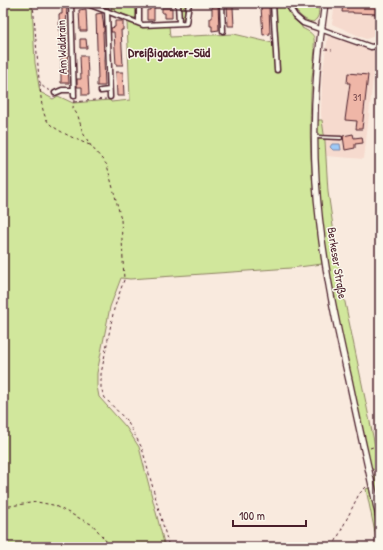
<svg xmlns="http://www.w3.org/2000/svg" width="383" height="550" viewBox="0 0 383 550" font-family="'Patrick Hand',sans-serif">
	<style>
		.built { fill: #f6dace }
		.green { fill: #d1e79c; stroke: #8e8364 }
		.water { fill: #9dcaf8; stroke: #7c86a6 }
		.building { fill: #efb6a7; stroke: #4a1f2b }
		.lines { fill: none; stroke-linecap: round; stroke-linejoin: round }
		.lane-casing { stroke: #4a1f2b; stroke-width: 5 }
		.street-casing { stroke: #4a1f2b; stroke-width: 7 }
		.secondary-casing { stroke: #4a1f2b; stroke-width: 8 }
		.path { stroke: #4a1f2b; stroke-width: 1; stroke-dasharray: 3 3; stroke-linecap: butt }
		.lane { stroke: #fbf7ec; stroke-width: 2 }
		.street { stroke: #fbf7ec; stroke-width: 4 }
		.secondary { stroke: #fbf7ec; stroke-width: 5.5 }
		.labels { text-anchor: middle; stroke-width: 3; stroke-linejoin: round; paint-order: stroke }
		.number-label { font-size: 10px; fill: #73454a }
		.street-label { font-size: 12px; fill: #4a1f2b; stroke: #fbf7ec }
		.neighbourhood-label { font-size: 13px; font-weight: bold; fill: #4a1f2b; stroke: #fbf7ec }
	</style>
	<rect width="100%" height="100%" fill="#f9eade"/>
	<filter id="ink" filterUnits="userSpaceOnUse"><feTurbulence type="fractalNoise" baseFrequency=".025" numOctaves="2"/><feDisplacementMap in="SourceGraphic" scale="8" xChannelSelector="R" yChannelSelector="G"/><feConvolveMatrix kernelMatrix="1 2 1 2 8 2 1 2 1" color-interpolation-filters="sRGB"/></filter>
	<g filter="url(#ink)">
		<!-- built -->
		<path class="built" d="M335 3H380V23L372 37 366 39 332 24Z
			M328 36 376 52 364 159 326 156 321 114 322 76Z"/>
		<!-- green -->
		<path class="green" d="M3 3H32L35 63 40 92 53 99 58 96 73 103 110 100 111 102 130 100 127 21 143 27 169 26 170 37 234 34 277 44 275 3H284L296 21 302 26V28C314 34 315 35 314 48L315 49C314 64 311 79 311 94 308 151 314 208 322 264L291 268 130 279 121 278 110 307 97 373V386L99 397 126 427 139 447 165 547H3Z
			M97 3H125L137 8V17L134 18 111 10 112 7 109 5 108 9 99 6Z
			M180 3H185L184 18 183 19 181 18Z
			M291 3H319C318 10 321 17 313 22 303 21 296 12 291 3Z
			M319 120H322L325 141 328 192 342 288 375 446 380 444V465L374 470 372 469 370 467C353 387 334 308 323 228 318 193 317 157 316 122Z
			M380 470V512L372 477Z
			M369 488 379 531 380 547H378L366 489Z"/>
		<!-- water -->
		<path class="water" d="M332 144H340L341 150H333L330 147Z"/>
		<!-- building -->
		<path class="building" d="M62 3H67L66 33 69 83H61V59H62V51H60L59 14H62Z
			M212 3H218L219 30 212 31V26H210V18H212Z
			M227 3H234V7H233L234 26H228Z
			M343 3H379V14L353 13V12H342Z
			M150 7H154V20H147V10H150Z
			M261 7H269L270 34 263 35Z
			M162 8H172V18H165V13H162Z
			M86 9 87 31H80L79 10Z
			M102 13 104 28V32H103L105 86H97V79H98L96 14Z
			M115 21H123V30H121L123 65H116L114 32H111V28L115 27Z
			M80 39H86L87 48H80Z
			M80 56H87L89 95H82V87H77V79H81Z
			M116 72H123L124 96H117Z
			M348 73 368 75 362 129H356L357 121 345 120 350 83H347Z
			M353 134 354 138 362 137 363 143 355 144V148L345 150 343 136Z"/>
		<g class="lines">
			<!-- lane casing -->
			<g class="lane-casing">
				<path id="lane" d="M316 137 341 138"/>
			</g>
			<!-- street casing -->
			<g class="street-casing">
				<path id="street" d="M71 3 74 96
					M85 3 143 25 186 23 189 3
					M139 3V23
					M178 3 179 23
					M222 3 223 31
					M273 3 277 70
					M287 3 295 16 303 23 371 47 377 46 380 42
					M107 11 110 97
					M101 91 109 90
					M55 93 62 90H74"/>
			</g>
			<!-- secondary casing -->
			<g class="secondary-casing">
				<path id="secondary" d="M325 3C316 62 312 121 316 181 320 248 334 315 349 380 359 428 370 475 380 522"/>
			</g>
			<!-- path -->
			<path class="path" d="M33 3 39 79C40 86 45 89 52 91
				M325 49 332 50
				M40 84C41 97 41 111 48 122 53 129 81 142 90 145
				M74 100 73 108 78 116 83 133 91 146 107 165 121 219 124 280 114 309 101 374V388L105 398 127 421 142 448 169 547
				M74 102 106 99
				M370 448 373 447 380 450
				M3 507 37 502 53 505 93 525 111 547
				M333 547 359 494 367 486"/>
			<!-- lane -->
			<use href="#lane" class="lane"/>
			<!-- street -->
			<use href="#street" class="street"/>
			<!-- secondary -->
			<use href="#secondary" class="secondary"/>
		</g>
	</g>
	<g class="labels">
		<!-- number labels -->
		<g class="number-label">
			<text x="357" y="101">31</text>
		</g>
		<!-- street labels -->
		<g class="street-label">
			<text transform="translate(62 47) rotate(-92)" y="4">Am Waldrain</text>
			<text transform="translate(337 263) rotate(81)" y="4">Berkeser Straße</text>
		</g>
		<!-- neighbourhood labels -->
		<g class="neighbourhood-label">
			<text x="169" y="57">Dreißigacker-Süd</text>
		</g>
	</g>
	<!-- margin -->
	<rect width="383" height="550" fill="none" stroke="#fbf7ec" stroke-width="16"/>
	<rect x="8" y="8" width="367" height="534" fill="none" stroke="#4a1f2b" stroke-width="1.5" filter="url(#ink)"/>
	<!-- scale -->
	<path d="M233 520v6h73v-6" fill="none" stroke="#4a1f2b" stroke-width="2"/>
	<text x="239" y="520" font-size="12" fill="#4a1f2b" stroke="#fbf7ec" stroke-width="3" paint-order="stroke">100 m</text>
</svg>
